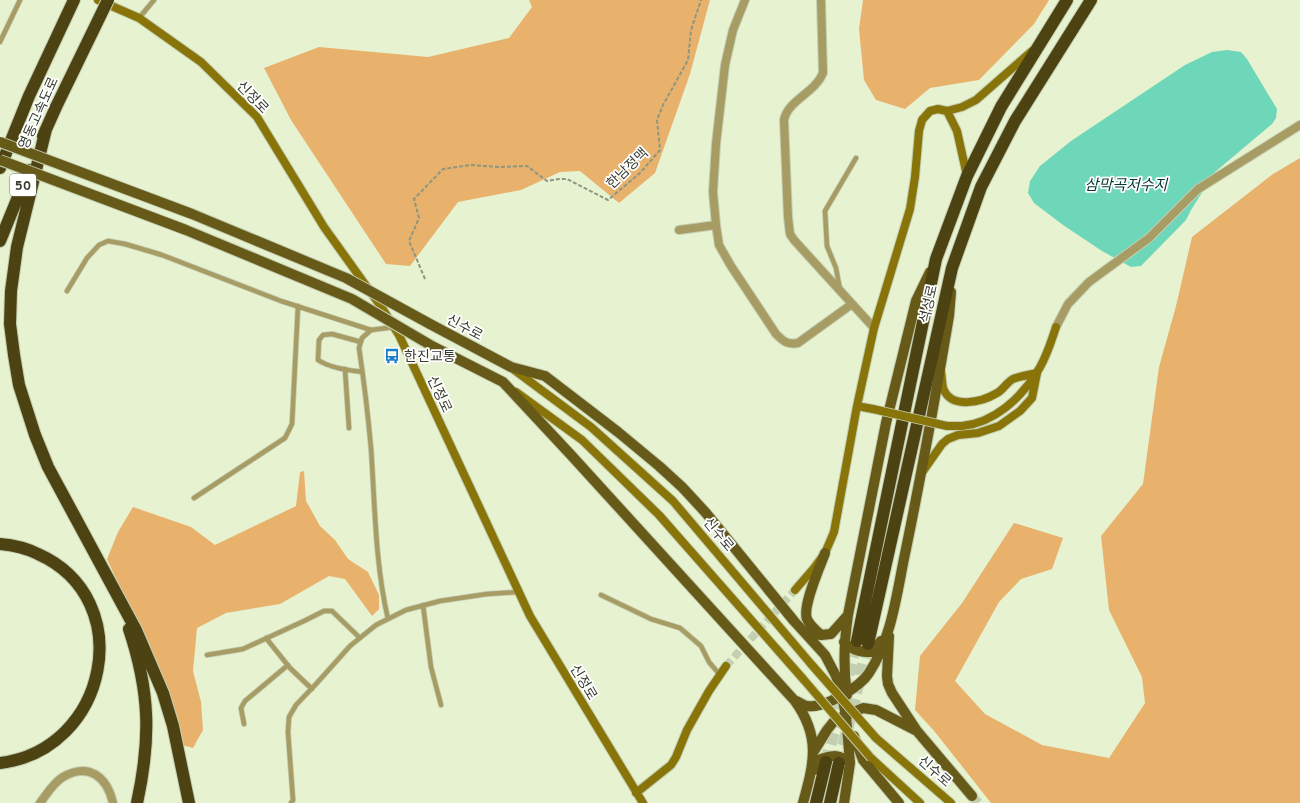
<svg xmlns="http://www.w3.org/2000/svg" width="1300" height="803" viewBox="0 0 1300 803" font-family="Overpass,'Noto Sans KR',sans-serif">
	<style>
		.forest { fill: #e8b26d }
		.water { fill: #6fd7b9 }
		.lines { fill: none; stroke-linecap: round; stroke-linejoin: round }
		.secondary-tunnel { stroke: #c4ceb1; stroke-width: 8; stroke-dasharray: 8 4; stroke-linecap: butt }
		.primary-tunnel { stroke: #c4ceb1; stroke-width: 10; stroke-dasharray: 10 5; stroke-linecap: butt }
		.highway-tunnel { stroke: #c4ceb1; stroke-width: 12; stroke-dasharray: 12 6; stroke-linecap: butt }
		.lane-casing { stroke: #c4ceb1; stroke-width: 6 }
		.street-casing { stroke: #c4ceb1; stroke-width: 10 }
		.secondary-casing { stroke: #c4ceb1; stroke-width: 10 }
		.primary-casing { stroke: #c4ceb1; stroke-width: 12 }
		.highway-casing { stroke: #c4ceb1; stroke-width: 14 }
		.path { stroke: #8e967f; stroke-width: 2; stroke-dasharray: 4 2; stroke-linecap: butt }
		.lane { stroke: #a89c65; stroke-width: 4.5 }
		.street { stroke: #a89c65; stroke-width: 8 }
		.secondary { stroke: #887408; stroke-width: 8 }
		.primary { stroke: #675917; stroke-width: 10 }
		.highway { stroke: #4d4212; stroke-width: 12 }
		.secondary-bridge-casing { stroke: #c4ceb1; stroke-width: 10; stroke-linecap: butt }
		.primary-bridge-casing { stroke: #c4ceb1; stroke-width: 12; stroke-linecap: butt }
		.highway-bridge-casing { stroke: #c4ceb1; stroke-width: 14; stroke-linecap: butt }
		.secondary-bridge { stroke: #887408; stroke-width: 8 }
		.primary-bridge { stroke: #675917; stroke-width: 10 }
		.highway-bridge { stroke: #4d4212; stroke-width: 12 }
		.labels { text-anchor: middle; stroke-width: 3.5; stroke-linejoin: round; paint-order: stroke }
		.shield { fill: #fff; stroke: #74776e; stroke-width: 1 }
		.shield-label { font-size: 13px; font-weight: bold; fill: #393d30 }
		.street-label { font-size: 14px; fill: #393d30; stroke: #fff }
		.poi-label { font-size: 14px; fill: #393d30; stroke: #fff; text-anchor: start }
		.water-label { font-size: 15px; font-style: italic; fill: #05372b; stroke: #fff }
	</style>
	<rect width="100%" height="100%" fill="#e7f2d1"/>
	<!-- forest -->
	<path class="forest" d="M529 0H710L690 74 655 173 619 203 580 171 560 172 521 190 458 202 410 266 386 264 291 120 264 68 319 47 428 57 509 38 532 7Z
		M863 0H1049L1034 24 979 80 930 88 905 109 876 100 864 80 859 29Z
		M1300 158V803H991L935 732 915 710 920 656 962 603 1014 523 1063 538 1052 569 1021 579 999 602 955 681 985 714 1042 745 1109 758 1145 703 1142 677 1109 610 1101 536 1143 484 1159 367 1176 306 1192 237 1273 174Z
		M304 471 306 501 320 526 335 540 348 559 368 572 379 595V609L372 616 345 579 329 576 280 604 226 613 197 628 193 671 201 702 203 730 193 748 182 745 129 607 107 559 118 532 133 507 191 527 215 545 296 506 300 472Z"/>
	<!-- water -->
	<path class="water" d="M1227 50 1241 52 1247 59 1277 109 1276 118 1272 124 1215 172 1191 210 1186 220 1141 266 1131 267 1102 251 1063 225 1034 203 1028 193 1030 181 1040 166 1071 141 1185 65 1212 52Z"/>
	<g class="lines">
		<!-- secondary-tunnel -->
		<path class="secondary-tunnel" d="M726 666 795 590"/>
		<!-- primary-tunnel -->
		<path class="primary-tunnel" d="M972 796 978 803"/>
		<!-- highway-tunnel -->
		<path class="highway-tunnel" d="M826 762 857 641
			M839 763 868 644"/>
		<!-- lane casing -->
		<g class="lane-casing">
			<path id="lane" d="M139 18 154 0
				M0 42 20 0
				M840 290 836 268 827 246 825 211 856 158
				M67 291 87 258 99 245 108 241 125 244 162 255 281 301 371 330 394 327
				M371 330 362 338 359 348C364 381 368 415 371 448 375 505 375 563 388 619
				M361 342 332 334 323 335 319 340 318 360C330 368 348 370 362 372
				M345 369 349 428
				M194 498 285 438 292 424 298 306
				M601 595 651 619 680 628 701 646 709 662 720 675
				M423 605 431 667 441 705
				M266 638 290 668 312 689
				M207 655 243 649 304 621 324 611H332L360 638
				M244 724 241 708 245 701 288 665
				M291 803 293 800 288 732 289 717 296 705 316 684 350 646 376 625 406 610 440 601 487 594 518 592"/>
		</g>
		<!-- street casing -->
		<g class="street-casing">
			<path id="street" d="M745 0 733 30 725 65 716 144 713 192 716 225 719 245 731 266 776 334C783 341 787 345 798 343L852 304
				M821 0 823 73C815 93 788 100 784 120L788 217 790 234 794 240 874 328
				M679 230 716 225
				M1056 327 1068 304 1089 282 1149 238 1198 189 1300 125
				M40 803C47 794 53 783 63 777 89 762 107 777 113 803"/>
		</g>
		<!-- secondary casing -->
		<g class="secondary-casing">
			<path id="secondary" d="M98 0 139 18 201 62 257 117 324 227 382 308 399 335 530 616 643 803
				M947 111 957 131 967 176
				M513 369 591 427 673 501 811 664
				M941 372C942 377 942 383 943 388 951 410 982 402 997 393 1003 390 1007 382 1013 379 1020 376 1029 375 1037 373
				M516 392 582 440 659 515 804 680
				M857 406 873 409
				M947 426C952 426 958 426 962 426 994 423 1021 398 1037 372 1046 359 1051 342 1056 327
				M921 474 942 444 948 439 958 435 978 433 999 426 1020 411 1032 398 1037 373
				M795 590 814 568 825 553 834 532 857 406 874 328 910 209 915 177 919 131 922 120 930 111 938 109 947 111 962 107 976 100 1032 51
				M876 738 951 803
				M871 758 920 803
				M636 793 671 765 676 757 687 730 709 691 726 666"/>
		</g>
		<!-- primary casing -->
		<g class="primary-casing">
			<path id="primary" d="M430 324 511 367 545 376 618 432 659 466 682 487 706 513 794 621 825 655 836 676 841 691 846 716 850 763 844 803
				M432 346 503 382 571 455 795 701C821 737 814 763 803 803
				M814 634 821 635 831 634 848 615
				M821 635C816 630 810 626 807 619 802 606 820 567 825 553
				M889 636 887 676 888 684 892 693 917 731 972 796
				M844 642C853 651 861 652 872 652L881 641
				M847 695C843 668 844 642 848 615L886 423 916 301 930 272
				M796 701C799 702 803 705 807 706 824 709 860 687 869 673 893 636 897 590 906 549 922 471 936 394 949 316L951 292
				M854 736 863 760 899 803
				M814 751 827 730 835 720 863 708 876 710 915 730
				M814 770 821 759C834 755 839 754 850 763"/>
		</g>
		<!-- highway casing -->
		<g class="highway-casing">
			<path id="highway" d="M46 129 17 247 11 291 10 324 14 355 19 385 35 435 48 467 136 630 163 693 173 726 189 803
				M43 136 56 107
				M0 168 29 96 74 0
				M0 241 29 170
				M0 544C13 545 26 548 38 554 139 599 108 750 0 763
				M129 629C150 692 151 739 137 803
				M857 641 936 259 967 176 1001 107 1067 0
				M868 644 952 268 981 187 1015 121 1091 0
				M816 803 826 762
				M830 803 839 763"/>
		</g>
		<!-- path -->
		<path class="path" d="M425 279 409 241 419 218 414 199 443 169 471 165 498 167 527 166 547 181 559 179H567L608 200 640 173 660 150 657 120 663 105 688 60 691 30 701 0"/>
		<!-- lane -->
		<use href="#lane" class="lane"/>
		<!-- street -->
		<use href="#street" class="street"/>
		<!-- secondary -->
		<use href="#secondary" class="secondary"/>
		<!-- primary -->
		<use href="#primary" class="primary"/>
		<!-- highway -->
		<use href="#highway" class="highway"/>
		<!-- secondary-bridge casing -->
		<g class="secondary-bridge-casing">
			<path id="secondary-bridge" d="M873 409 947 426
				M811 664 876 738
				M804 680 871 758"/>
		</g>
		<!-- primary-bridge casing -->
		<g class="primary-bridge-casing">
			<path id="primary-bridge" d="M0 142 192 214 346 278 430 324
				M0 160 186 230 352 299 432 346"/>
		</g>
		<!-- highway-bridge casing -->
		<g class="highway-bridge-casing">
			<path id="highway-bridge" d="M56 107 108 0"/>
		</g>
		<!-- secondary-bridge -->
		<use href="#secondary-bridge" class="secondary-bridge"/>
		<!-- primary-bridge -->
		<use href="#primary-bridge" class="primary-bridge"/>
		<!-- highway-bridge -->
		<use href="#highway-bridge" class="highway-bridge"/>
	</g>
	<!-- icons -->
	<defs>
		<g id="bus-bare" transform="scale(1.2)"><path d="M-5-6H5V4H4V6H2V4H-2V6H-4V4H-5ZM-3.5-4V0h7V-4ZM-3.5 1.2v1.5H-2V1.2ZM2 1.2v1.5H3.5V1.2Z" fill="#1b80cb" stroke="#fff" stroke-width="2.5" paint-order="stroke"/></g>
	</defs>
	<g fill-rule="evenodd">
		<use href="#bus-bare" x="392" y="356"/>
	</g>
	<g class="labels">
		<!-- shield labels -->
		<rect class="shield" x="10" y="174" width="26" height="22" rx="3"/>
		<g class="shield-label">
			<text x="23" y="190">50</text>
		</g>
		<!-- street labels -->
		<g class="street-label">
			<text transform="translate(253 97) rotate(46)" y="5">신정로</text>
			<text transform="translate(38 113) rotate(-66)" y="5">영동고속도로</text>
			<text transform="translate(627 168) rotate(-44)" y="5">한남정맥</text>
			<text transform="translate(928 304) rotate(-77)" y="5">석성로</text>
			<text transform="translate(465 327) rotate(28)" y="5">신수로</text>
			<text transform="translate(440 394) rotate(65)" y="5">신정로</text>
			<text transform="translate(719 534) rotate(50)" y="5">신수로</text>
			<text transform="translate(584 682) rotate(59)" y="5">신정로</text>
			<text transform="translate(935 771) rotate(41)" y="5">신수로</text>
		</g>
		<!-- poi labels -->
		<g class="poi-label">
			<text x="404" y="361">한진교통</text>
		</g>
		<!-- water labels -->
		<g class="water-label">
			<text x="1126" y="190">삼막곡저수지</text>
		</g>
	</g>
</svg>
